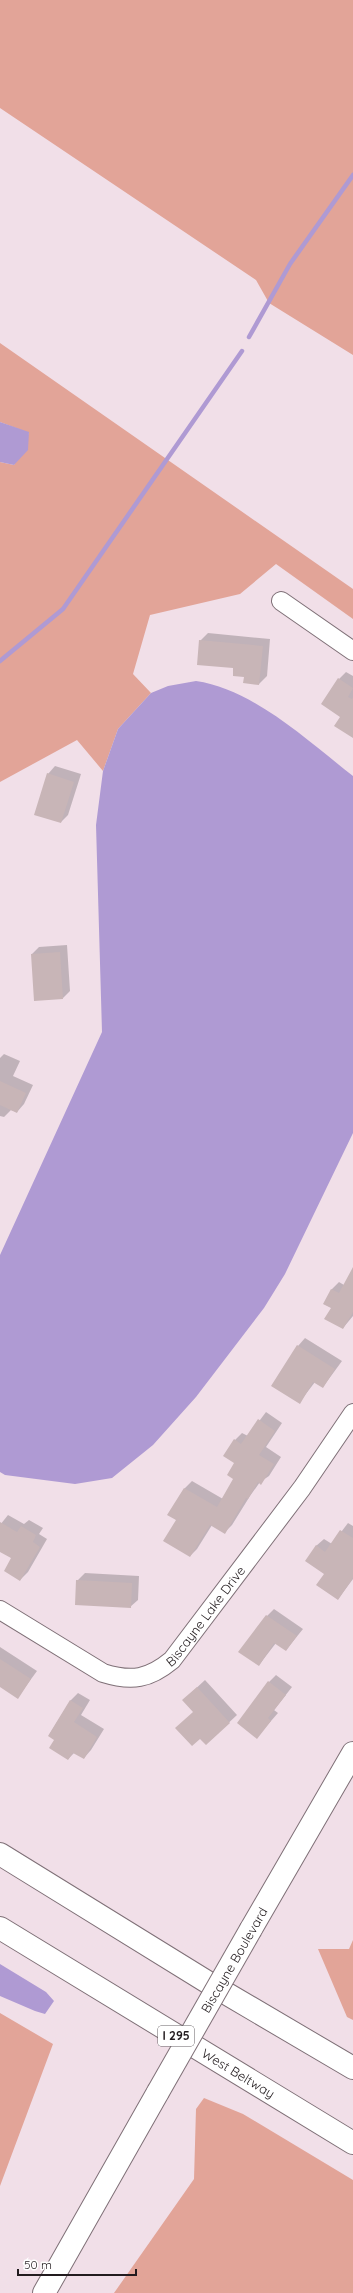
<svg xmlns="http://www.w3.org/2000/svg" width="353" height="2293" viewBox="0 0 353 2293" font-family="Quicksand,sans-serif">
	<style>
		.green { fill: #e2a498 }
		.water { fill: #af9ad3 }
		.shadow { fill: #0003 }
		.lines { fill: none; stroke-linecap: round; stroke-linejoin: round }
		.stream { stroke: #af9ad3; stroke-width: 4.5 }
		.building { fill: #c8b5b7 }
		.minor-casing { stroke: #7f7077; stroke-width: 20 }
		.tertiary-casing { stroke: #7f7077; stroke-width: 24 }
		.motorway-casing { stroke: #7f7077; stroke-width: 24 }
		.minor { stroke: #fff; stroke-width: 18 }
		.tertiary { stroke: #fff; stroke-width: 22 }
		.motorway { stroke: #fff; stroke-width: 22 }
		.tertiary-bridge-casing { stroke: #7f7077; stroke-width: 24; stroke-linecap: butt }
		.tertiary-bridge { stroke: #fff; stroke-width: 22 }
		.labels { text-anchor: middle; stroke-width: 3; stroke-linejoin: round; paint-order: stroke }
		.shield { fill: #fff; stroke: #645f62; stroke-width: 1 }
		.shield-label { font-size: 12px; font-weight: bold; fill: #221b1e }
		.street-label { font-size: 13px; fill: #221b1e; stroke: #fff }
	</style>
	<rect width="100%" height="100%" fill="#f1dfe8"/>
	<!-- green -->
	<path class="green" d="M0 0H353V355L269 303 256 280 0 108Z
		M0 343 353 589V619L276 564 240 594 150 615 133 674 151 693 118 729 103 771 77 740 0 782V462L14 465 29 433 0 422Z
		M353 1940V2020L347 2017 318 1949H349Z
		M0 2013 53 2044 0 2186Z
		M204 2098 243 2114 353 2180V2293H114L194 2179 196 2109Z"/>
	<!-- water -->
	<path class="water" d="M0 422 29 432 28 450 14 465 0 462Z
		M196 681C253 689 308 741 353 776V1133L285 1274 264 1308 196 1397 153 1445 112 1478 75 1484 5 1475 0 1472V1255L102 1032 96 825 103 771 118 729 151 693 168 686Z
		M0 1964 46 1992 54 2001 45 2014 35 2011 0 1996Z"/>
	<!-- shadow -->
	<path class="shadow" d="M208 633 270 639 267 676 259 684 245 676 200 641Z
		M346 672 353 676V737L339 679Z
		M55 766 81 774 68 815 61 822 48 774Z
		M67 945 70 991 63 998 32 954 39 947Z
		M4 1054 20 1061 13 1076 33 1085 24 1104 17 1112 11 1110 4 1117 0 1116V1058Z
		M353 1271V1316L343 1328 332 1308 324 1304 332 1289 339 1282 344 1285Z
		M305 1338 342 1361 323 1387 315 1382 299 1403 298 1346Z
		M266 1412 282 1423 266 1447 281 1457 269 1476 260 1482 250 1496 232 1525 225 1532 212 1525 197 1549 190 1556 177 1520 169 1515 185 1488 192 1481 223 1499 235 1479V1440L242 1433 248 1436Z
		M8 1515 24 1524 29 1520 43 1528 39 1534 47 1539 28 1572 20 1580 12 1558 0 1551V1525Z
		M348 1523 353 1526V1579L338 1599 325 1573 316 1546 324 1539 332 1544Z
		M85 1573 139 1576 138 1600 130 1607 77 1581Z
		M274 1609 303 1629 286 1650 276 1643 259 1665 267 1616Z
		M0 1647 37 1671 18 1697 0 1686Z
		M276 1675 292 1687 274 1710 278 1713 257 1737 269 1682Z
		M205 1680 237 1715 206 1744 194 1712 191 1693Z
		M78 1693 90 1700 81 1715 104 1729 91 1750 84 1758 75 1752 68 1759 56 1739 49 1735 71 1700Z"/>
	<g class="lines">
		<!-- stream -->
		<path class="stream" d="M249 337 290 264 353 175
			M0 661 63 609 242 351"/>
	</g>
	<!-- building -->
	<path class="building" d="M199 640 263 646 259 685 243 683 244 677 233 676V668L197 665Z
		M338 678 353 688 348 697 352 699 353 697V738L334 726 340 717 321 704Z
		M47 773 74 782 61 823 34 815Z
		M60 952 63 999 34 1001 31 954Z
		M0 1081 26 1093 17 1113 0 1105Z
		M353 1267V1312L343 1329 324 1319 331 1308 323 1304 331 1289 339 1293Z
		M297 1345 335 1369 323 1388 313 1382 300 1404 271 1386Z
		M258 1419 275 1431 259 1455 274 1464 261 1485 258 1482 248 1499 246 1498 225 1534 210 1525 190 1557 163 1541 176 1520 167 1515 184 1488 217 1507 233 1479 227 1475 234 1463 223 1456 234 1439 241 1444Z
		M0 1522 17 1532 21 1526 36 1535 33 1542 40 1547 20 1581 4 1571 11 1558 0 1552Z
		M340 1530 353 1538V1578L338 1600 316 1585 324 1574 305 1561 316 1545 325 1552Z
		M76 1580 132 1583 131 1608 75 1605Z
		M266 1615 297 1636 286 1651 274 1643 259 1666 238 1652Z
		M0 1659 31 1679 18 1699 0 1687Z
		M268 1681 286 1695 268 1718 271 1721 257 1739 237 1723Z
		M197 1687 230 1723 206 1745 200 1739 192 1746 175 1728 193 1712 182 1700Z
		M70 1700 83 1708 74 1722 97 1737 84 1759 73 1753 68 1760 49 1748 54 1740 48 1736Z"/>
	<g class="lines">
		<!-- minor casing -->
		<g class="minor-casing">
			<g id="minor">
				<path d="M281 601 353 651"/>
				<path id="s1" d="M0 1610 103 1673C132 1682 149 1679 172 1660L302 1488 353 1413"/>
			</g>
		</g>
		<!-- tertiary casing -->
		<g class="tertiary-casing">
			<path id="tertiary" d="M251 1929 353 1753
				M44 2293 158 2092"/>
		</g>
		<!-- motorway casing -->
		<g class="motorway-casing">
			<g id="motorway">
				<path d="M0 1854 217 1988 353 2068"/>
				<path id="s2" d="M0 1928 353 2143"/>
			</g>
		</g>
		<!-- minor -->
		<use href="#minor" class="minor"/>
		<!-- tertiary -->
		<use href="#tertiary" class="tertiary"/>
		<!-- motorway -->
		<use href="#motorway" class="motorway"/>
		<!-- tertiary-bridge casing -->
		<g class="tertiary-bridge-casing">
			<path id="tertiary-bridge" d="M158 2092 251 1929"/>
		</g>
		<!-- tertiary-bridge -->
		<use href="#tertiary-bridge" class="tertiary-bridge"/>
	</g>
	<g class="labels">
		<!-- shield labels -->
		<rect class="shield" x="158" y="2026" width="36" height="20" rx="3"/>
		<g class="shield-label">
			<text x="176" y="2040">I 295</text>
		</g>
		<!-- street labels -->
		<g class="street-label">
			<text dy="5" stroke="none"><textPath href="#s1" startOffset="250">Biscayne Lake Drive</textPath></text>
			<text transform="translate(234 1960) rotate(-60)" y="5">Biscayne Boulevard</text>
			<text dy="5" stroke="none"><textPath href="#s2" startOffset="279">West Beltway</textPath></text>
		</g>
	</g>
	<!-- scale -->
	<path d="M18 2269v6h118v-6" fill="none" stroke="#221b1e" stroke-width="2"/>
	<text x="24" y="2269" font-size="12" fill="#221b1e" stroke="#ffffff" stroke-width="3" paint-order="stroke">50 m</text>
</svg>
